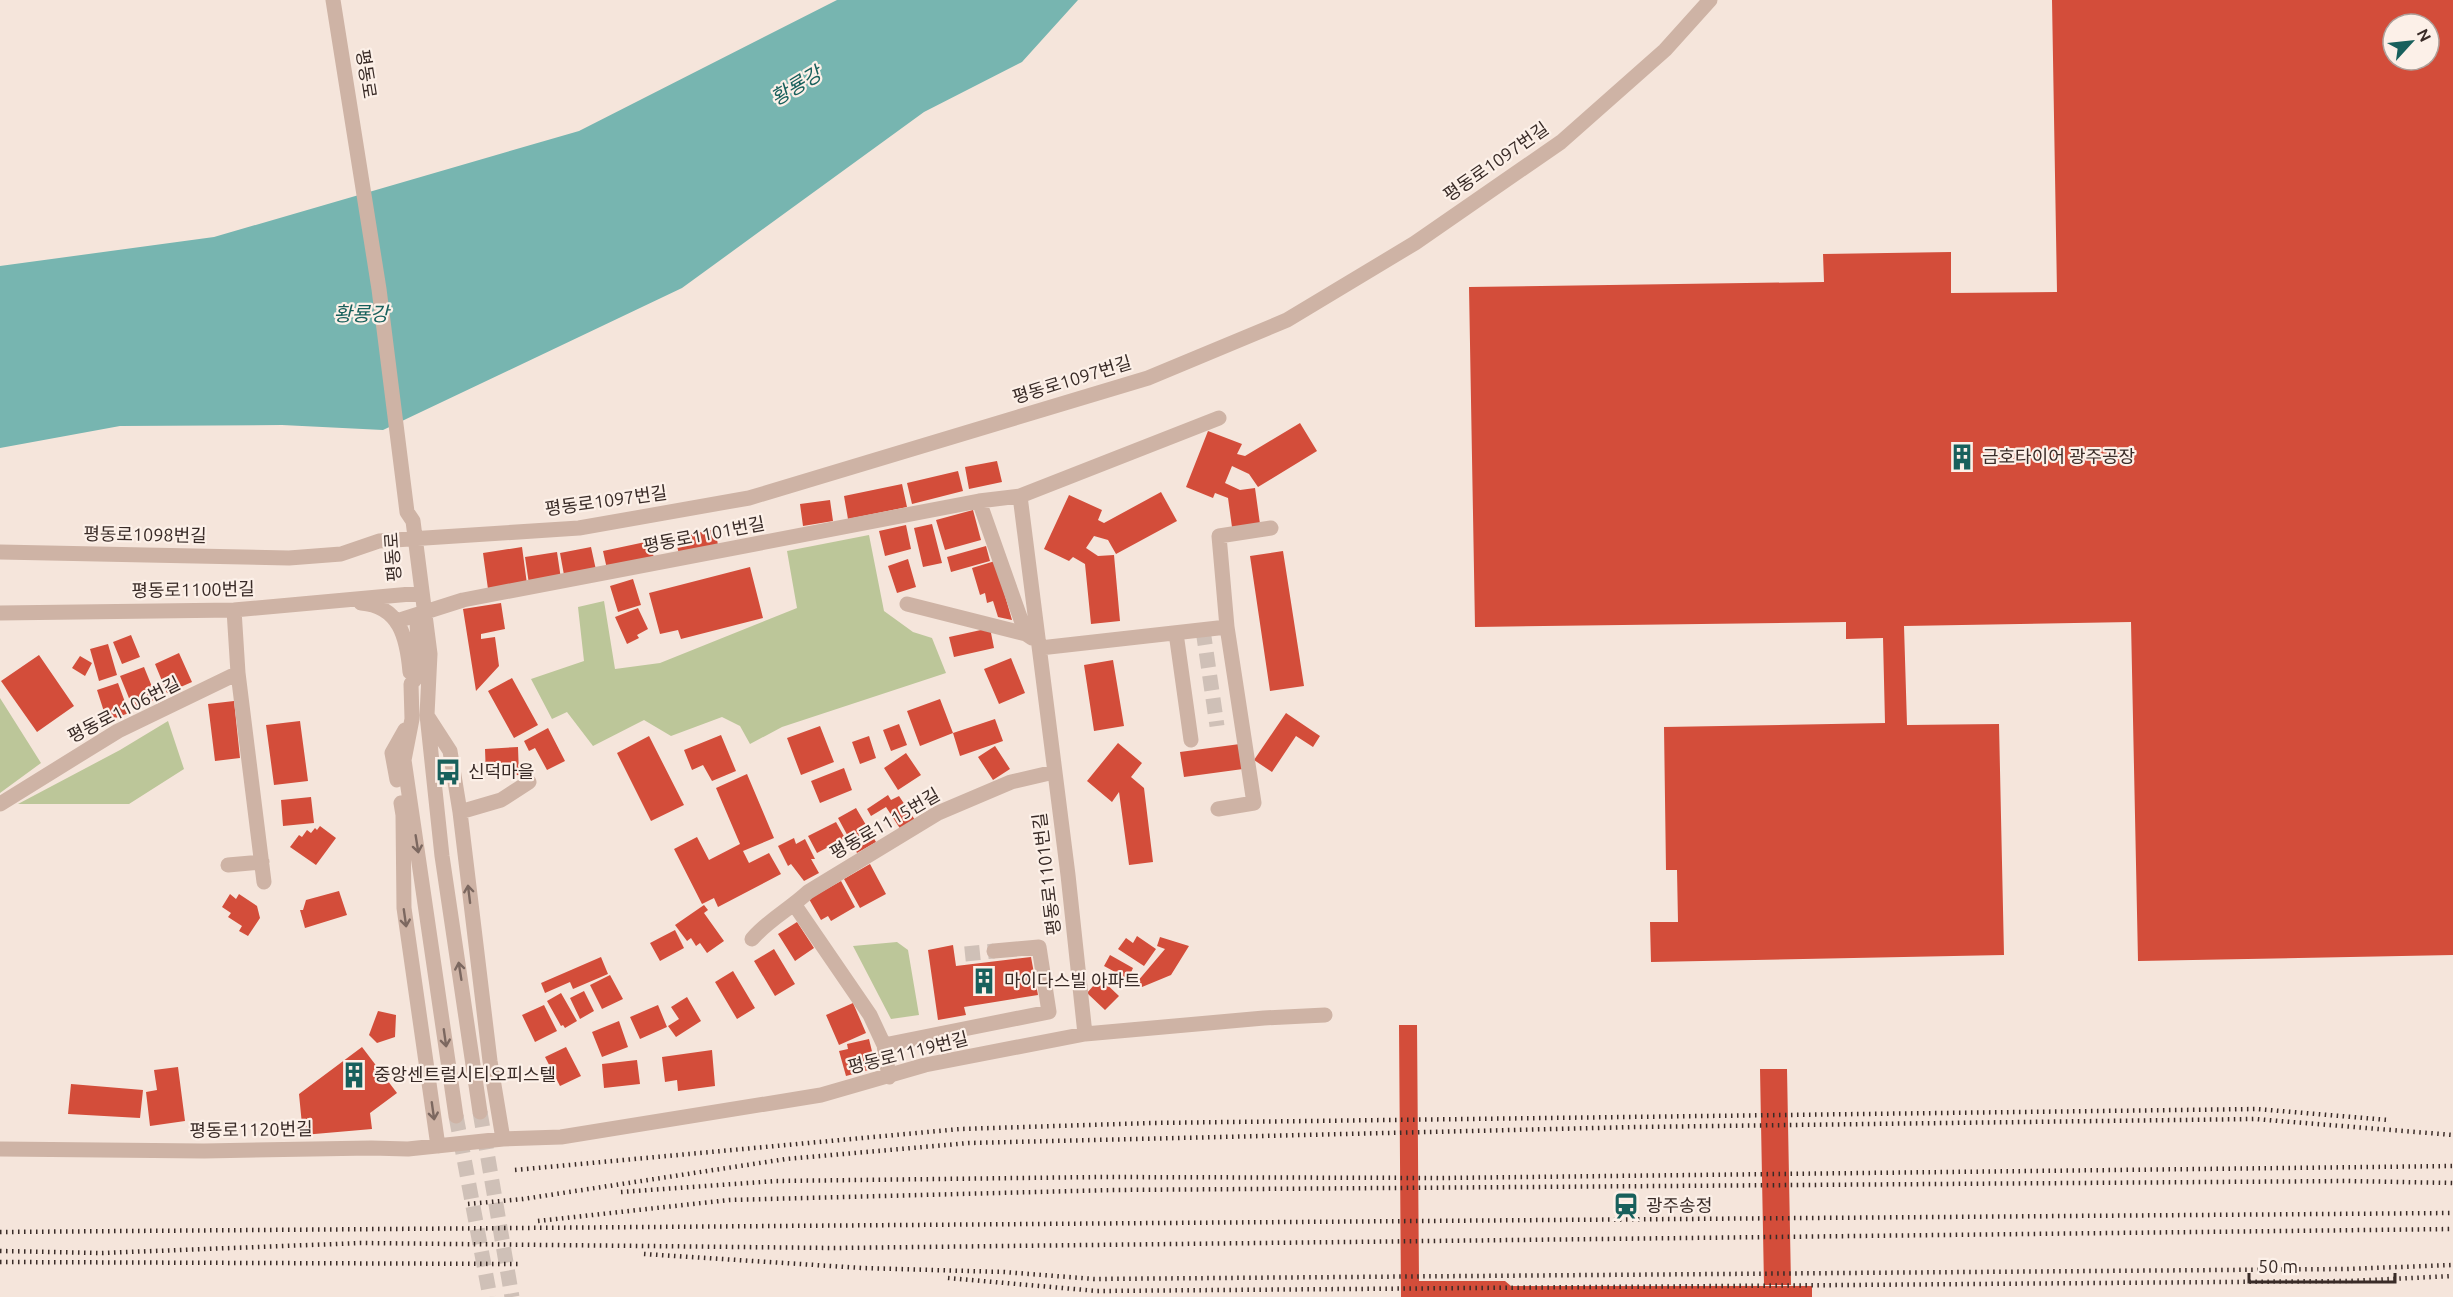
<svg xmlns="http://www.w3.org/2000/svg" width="2453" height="1297" viewBox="0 0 2453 1297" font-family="Ubuntu,'Noto Sans KR',sans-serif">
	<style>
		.green { fill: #bcc699 }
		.water { fill: #77b5b0 }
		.building { fill: #d34d3a; fill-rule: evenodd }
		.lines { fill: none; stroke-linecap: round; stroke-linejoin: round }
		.minor-tunnel { stroke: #cfc0b7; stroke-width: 15; stroke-dasharray: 15 8; stroke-linecap: butt }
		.minor { stroke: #ceb3a5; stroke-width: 15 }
		.rail { stroke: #392b27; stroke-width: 4.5; stroke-dasharray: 1.5 4.5; stroke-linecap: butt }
		.oneway { stroke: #7c6860 }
		.labels { text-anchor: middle; stroke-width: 4.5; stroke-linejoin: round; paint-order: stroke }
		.street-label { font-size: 18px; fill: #392b27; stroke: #fcf0e8 }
		.poi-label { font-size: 18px; fill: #392b27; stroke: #fcf0e8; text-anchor: start }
		.water-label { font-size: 20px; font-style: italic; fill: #18605c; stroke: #fcf0e8 }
	</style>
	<rect width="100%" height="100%" fill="#f5e5db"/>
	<!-- green -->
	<path class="green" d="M869 535 884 611 913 632 932 638 946 673 782 727 750 744 740 726 722 717 671 736 644 720 593 746 567 712 552 719 531 679 584 661 578 607 604 601 615 669 660 663 797 608 787 551Z
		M0 698 41 763 0 793Z
		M168 721 184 769 129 804H18L120 750Z
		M897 942 908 950 919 1015 891 1019 853 946Z"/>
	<!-- water -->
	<path class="water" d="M837 0H1078L1022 62 924 112 682 288 383 430 282 425 120 426 0 448V266L214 237 579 131Z"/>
	<!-- building -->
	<path class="building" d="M2052 0H2453V955L2138 961 2131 622 1904 626 1907 725 1999 724 2004 955 1651 962 1650 922H1678L1677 870H1666L1664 727 1885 723 1883 638 1846 639V622L1475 627 1469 287 1824 282 1823 254 1951 252V293L2057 292ZM2393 24H2429V60H2393Z
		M1300 423 1317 451 1258 487 1249 474 1232 466 1225 483 1240 490 1255 488 1260 524 1232 527 1228 498 1215 493 1213 498 1186 487 1208 431 1242 444 1237 454 1245 456Z
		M997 461 1002 482 969 489 965 467Z
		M958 471 963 491 912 504 907 483Z
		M902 484 907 507 848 519 844 496Z
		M1161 492 1177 521 1116 554 1108 540 1094 536 1086 548 1098 556 1114 555 1120 621 1091 624 1085 564 1073 557 1069 561 1044 549 1069 495 1102 510 1098 520 1104 523Z
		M830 500 833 521 803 526 800 504Z
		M973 510 981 540 945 550 936 520Z
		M932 524 942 563 923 567 914 528Z
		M906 525 911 549 885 556 879 531Z
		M715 529 718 545 679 554 675 538Z
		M650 541 654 558 607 569 603 551Z
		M986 546 990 561 951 572 947 557Z
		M522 547 527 584 488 589 483 553Z
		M591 547 596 570 564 575 560 553Z
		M1283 551 1304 686 1270 691 1250 556Z
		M557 552 561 579 529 584 525 557Z
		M908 559 916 587 897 593 888 566Z
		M995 561 1012 620 998 617 993 601 987 603 985 593 980 595 972 568Z
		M750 567 763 618 681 639 678 630 660 634 649 593Z
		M633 579 641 605 618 612 610 586Z
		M501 603 505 629 481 634V639L495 637 499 666 476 691 463 609Z
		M638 608 648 629 637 635 639 638 627 644 615 617Z
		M990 628 994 648 954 657 949 637Z
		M131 635 140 657 122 664 113 642Z
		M108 644 117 675 99 681 90 649Z
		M179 653 192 682 167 693 155 664Z
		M39 655 74 706 37 732 1 681Z
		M80 656 92 663 85 676 72 668Z
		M1011 658 1025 693 999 704 984 669Z
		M1113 660 1124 726 1094 731 1084 665Z
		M144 667 157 699 133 708 120 676Z
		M512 678 538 725 514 738 488 691Z
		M118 683 129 713 107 721 97 690Z
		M940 699 953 733 920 746 907 711Z
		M234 701 240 758 215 761 208 704Z
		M1286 713 1320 736 1313 747 1296 736 1272 772 1254 760Z
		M995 719 1003 741 960 756 953 733Z
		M300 721 308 781 274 785 266 725Z
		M899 724 907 745 891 751 883 730Z
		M820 726 834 762 801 775 787 738Z
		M548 728 565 761 547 770 535 748 529 751 524 741Z
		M721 735 736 771 712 781 703 765 692 770 684 750Z
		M649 736 684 805 651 821 617 753Z
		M869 736 876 758 860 764 852 742Z
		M1118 743 1142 763 1131 777 1144 788 1153 862 1129 865 1119 792 1112 802 1087 781Z
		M1240 744 1243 769 1184 777 1180 752Z
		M995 746 1010 769 993 780 978 757Z
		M518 747 519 775 486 776 485 749Z
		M906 753 921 775 898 790 884 768Z
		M844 768 852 790 820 803 811 781Z
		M747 774 774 838 743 851 749 863 769 853 781 874 718 907 714 898 702 904 674 849 697 837 709 860 740 844 716 788Z
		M888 795 891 800 899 796 915 820 901 830 886 807 871 816 867 809Z
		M311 797 314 823 283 826 281 800Z
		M856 808 876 842 857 853 838 818Z
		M836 822 845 838 817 853 808 836Z
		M320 826 336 838 316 865 290 847 299 835 302 837 307 830 311 833 315 828 317 830Z
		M794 838 796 844 805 839 815 859H811L819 873 804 881 791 864 788 866 778 846Z
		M870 864 886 894 860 908 844 879Z
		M841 881 855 907 831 921 828 916 821 920 809 899Z
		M339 891 347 915 305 928 300 910H303L306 900Z
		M230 894 236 899 239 894 257 906 260 918 248 936 239 931 242 926 228 917 231 913 222 907Z
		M704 905 708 910 704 913 724 941 707 953 700 943 696 946 691 938 687 941 675 925Z
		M797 922 814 948 795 961 778 934Z
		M675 930 684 948 660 961 650 943Z
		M1137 936 1156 949 1144 966 1118 949 1126 938 1133 943Z
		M1160 937 1189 946 1171 975 1142 987 1137 982 1165 949 1157 946Z
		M953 945 956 966 1031 957 1038 995 964 1007 966 1015 938 1020 928 950Z
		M774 949 795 984 775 996 754 961Z
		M1110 955 1133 968 1128 979 1104 966Z
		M601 957 608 974 573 989 570 982 545 993 541 983Z
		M733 971 755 1008 737 1019 715 982Z
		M610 975 623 999 602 1009 590 985Z
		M1100 978 1119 996 1105 1010 1087 993Z
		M584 991 594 1011 580 1019 570 998Z
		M561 993 577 1021 565 1028 563 1025 561 1026 547 1001Z
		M687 997 701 1021 676 1037 668 1026 679 1019 671 1007Z
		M853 1003 866 1033 839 1045 826 1015Z
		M544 1005 557 1031 535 1042 522 1015Z
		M658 1005 667 1027 640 1039 630 1017Z
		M378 1011 396 1015 395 1037 377 1043 369 1035Z
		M619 1021 628 1047 602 1057 592 1032Z
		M1399 1025H1417L1419 1281H1505L1511 1286H1812V1297H1401Z
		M869 1039 876 1068 846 1076 839 1051 848 1049 847 1044Z
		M362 1047 397 1093 370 1113 372 1129 303 1135 299 1094Z
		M566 1047 581 1076 560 1086 545 1057Z
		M712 1050 715 1086 678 1091 677 1080 665 1082 662 1057Z
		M637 1060 640 1084 604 1088 602 1064Z
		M178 1067 185 1121 150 1126 146 1092 157 1090 154 1070Z
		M1760 1069H1787L1791 1285H1764Z
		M71 1084 143 1090 140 1118 68 1114Z"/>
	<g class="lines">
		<!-- minor-tunnel -->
		<path class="minor-tunnel" d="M1203 630 1217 726
			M965 954 994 951
			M480 1112 512 1297
			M456 1116 490 1297"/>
		<!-- minor -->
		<path class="minor" d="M333 0 379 289 407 512 413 521 430 654 427 715 442 856 480 1112
			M1020 496 1068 875 1085 1034
			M979 501 1026 634
			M0 552 289 558 341 554 379 541 579 528 749 498 1148 378 1287 320 1415 243 1561 142 1665 50 1710 0
			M361 603C400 606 407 638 410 672
			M907 604 1026 634 1032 638
			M234 610 238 673 264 882
			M0 613 234 610 422 593
			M397 621 463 600 979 501 1020 496 1219 418
			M417 623 420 673 411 684 412 719 404 760 456 1116
			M1176 633 1191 740
			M1040 648 1227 627 1219 536 1271 528
			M428 717 450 751 460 812 490 1061 503 1139
			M397 780 392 753 405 730
			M401 803 403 815 404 908 438 1146
			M0 804 118 731 238 673
			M1218 809 1254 803 1227 627
			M460 812 501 800 529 782
			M228 865 262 862
			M794 904 870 1015 884 1045 889 1077
			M752 939C768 920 790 909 808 892L938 813 1011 782 1054 772
			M884 1045 1049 1012 1039 947 994 951
			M0 1149 204 1151 371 1148 408 1149 503 1139 561 1137 821 1095 925 1065 1085 1034 1264 1018 1325 1015"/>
		<!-- rail -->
		<path class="rail" d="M515 1170 960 1129 1151 1123 2257 1109 2388 1120
			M621 1192 776 1181 1101 1177 1441 1178 2453 1166
			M468 1204 523 1199 786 1159 969 1143 1637 1127 2255 1119 2453 1135
			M538 1221 729 1200 1113 1190 2348 1181 2453 1183
			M0 1232 2453 1213
			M0 1251 102 1253 361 1243 834 1248 2453 1229
			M644 1254 862 1268 1004 1272 1094 1279 2346 1269 2453 1265
			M0 1262 519 1264
			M948 1278 1097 1291 2350 1281 2453 1276"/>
	</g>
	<!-- one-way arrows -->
	<defs><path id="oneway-shaft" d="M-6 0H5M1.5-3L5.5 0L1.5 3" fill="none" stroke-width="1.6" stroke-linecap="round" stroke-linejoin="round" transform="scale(1.5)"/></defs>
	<g class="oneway">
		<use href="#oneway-shaft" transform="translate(417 844) rotate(81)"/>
		<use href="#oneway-shaft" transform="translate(469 894) rotate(-97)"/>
		<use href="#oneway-shaft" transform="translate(405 918) rotate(82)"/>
		<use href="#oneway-shaft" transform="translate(460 971) rotate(-99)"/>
		<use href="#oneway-shaft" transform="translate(445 1038) rotate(82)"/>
		<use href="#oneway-shaft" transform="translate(433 1111) rotate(82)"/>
	</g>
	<!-- icons -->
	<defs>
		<g id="building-bare" transform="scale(2.07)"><path d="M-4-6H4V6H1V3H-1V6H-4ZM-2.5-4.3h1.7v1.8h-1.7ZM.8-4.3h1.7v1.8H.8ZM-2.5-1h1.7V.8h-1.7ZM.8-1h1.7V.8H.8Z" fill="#18605c" stroke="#fcf0e8" stroke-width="2.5" paint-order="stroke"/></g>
		<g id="bus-bare" transform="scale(2.07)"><path d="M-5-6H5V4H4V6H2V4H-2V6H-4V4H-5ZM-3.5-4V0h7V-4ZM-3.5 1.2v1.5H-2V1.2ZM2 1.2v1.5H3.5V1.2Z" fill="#18605c" stroke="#fcf0e8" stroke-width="2.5" paint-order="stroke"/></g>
		<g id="station-bare" transform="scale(2.07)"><path d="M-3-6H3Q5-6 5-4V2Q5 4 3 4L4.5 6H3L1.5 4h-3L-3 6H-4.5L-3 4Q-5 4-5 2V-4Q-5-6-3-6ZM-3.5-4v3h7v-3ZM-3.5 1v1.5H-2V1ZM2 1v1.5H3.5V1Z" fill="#18605c" stroke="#fcf0e8" stroke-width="2.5" paint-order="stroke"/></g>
	</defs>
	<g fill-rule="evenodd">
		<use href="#building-bare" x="1962" y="457"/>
		<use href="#bus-bare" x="448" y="772"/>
		<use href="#building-bare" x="984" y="981"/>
		<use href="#building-bare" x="354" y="1075"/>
		<use href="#station-bare" x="1626" y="1206"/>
	</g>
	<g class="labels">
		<!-- street labels -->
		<g class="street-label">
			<text transform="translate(366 74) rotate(81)" y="6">평동로</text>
			<text transform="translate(1496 162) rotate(-35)" y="6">평동로1097번길</text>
			<text transform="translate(1072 380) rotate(-17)" y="6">평동로1097번길</text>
			<text transform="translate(606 501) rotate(-8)" y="6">평동로1097번길</text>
			<text transform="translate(145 535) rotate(1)" y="6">평동로1098번길</text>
			<text transform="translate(704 535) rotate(-11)" y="6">평동로1101번길</text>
			<text transform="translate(393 557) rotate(-94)" y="6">평동로</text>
			<text transform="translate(193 590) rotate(-1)" y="6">평동로1100번길</text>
			<text transform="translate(124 710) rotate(-27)" y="6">평동로1106번길</text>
			<text transform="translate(885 824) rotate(-30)" y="6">평동로1115번길</text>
			<text transform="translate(1047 874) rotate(-97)" y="6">평동로1101번길</text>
			<text transform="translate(908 1053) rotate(-14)" y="6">평동로1119번길</text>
			<text transform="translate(251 1130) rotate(-1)" y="6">평동로1120번길</text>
		</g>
		<!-- poi labels -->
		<g class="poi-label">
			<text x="1982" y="463">금호타이어 광주공장</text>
			<text x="468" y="778">신덕마을</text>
			<text x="1004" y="987">마이다스빌 아파트</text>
			<text x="374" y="1081">중앙센트럴시티오피스텔</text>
			<text x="1646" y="1212">광주송정</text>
		</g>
		<!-- water labels -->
		<g class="water-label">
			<text transform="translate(796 86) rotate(-31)" y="7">황룡강</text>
			<text x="361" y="321">황룡강</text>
		</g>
	</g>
	<!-- north arrow -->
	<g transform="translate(2411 42) rotate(63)"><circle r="28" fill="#fcf0e8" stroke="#aea19b" stroke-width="1.5"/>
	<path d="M0-4.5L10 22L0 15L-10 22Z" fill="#18605c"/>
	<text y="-9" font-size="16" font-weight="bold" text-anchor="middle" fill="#392b27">N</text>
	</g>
	<!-- scale -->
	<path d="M2249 1273v9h146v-9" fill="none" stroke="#392b27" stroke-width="3"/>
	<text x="2258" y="1273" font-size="18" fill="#392b27" stroke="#fcf0e8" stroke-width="4.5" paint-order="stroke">50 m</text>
</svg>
